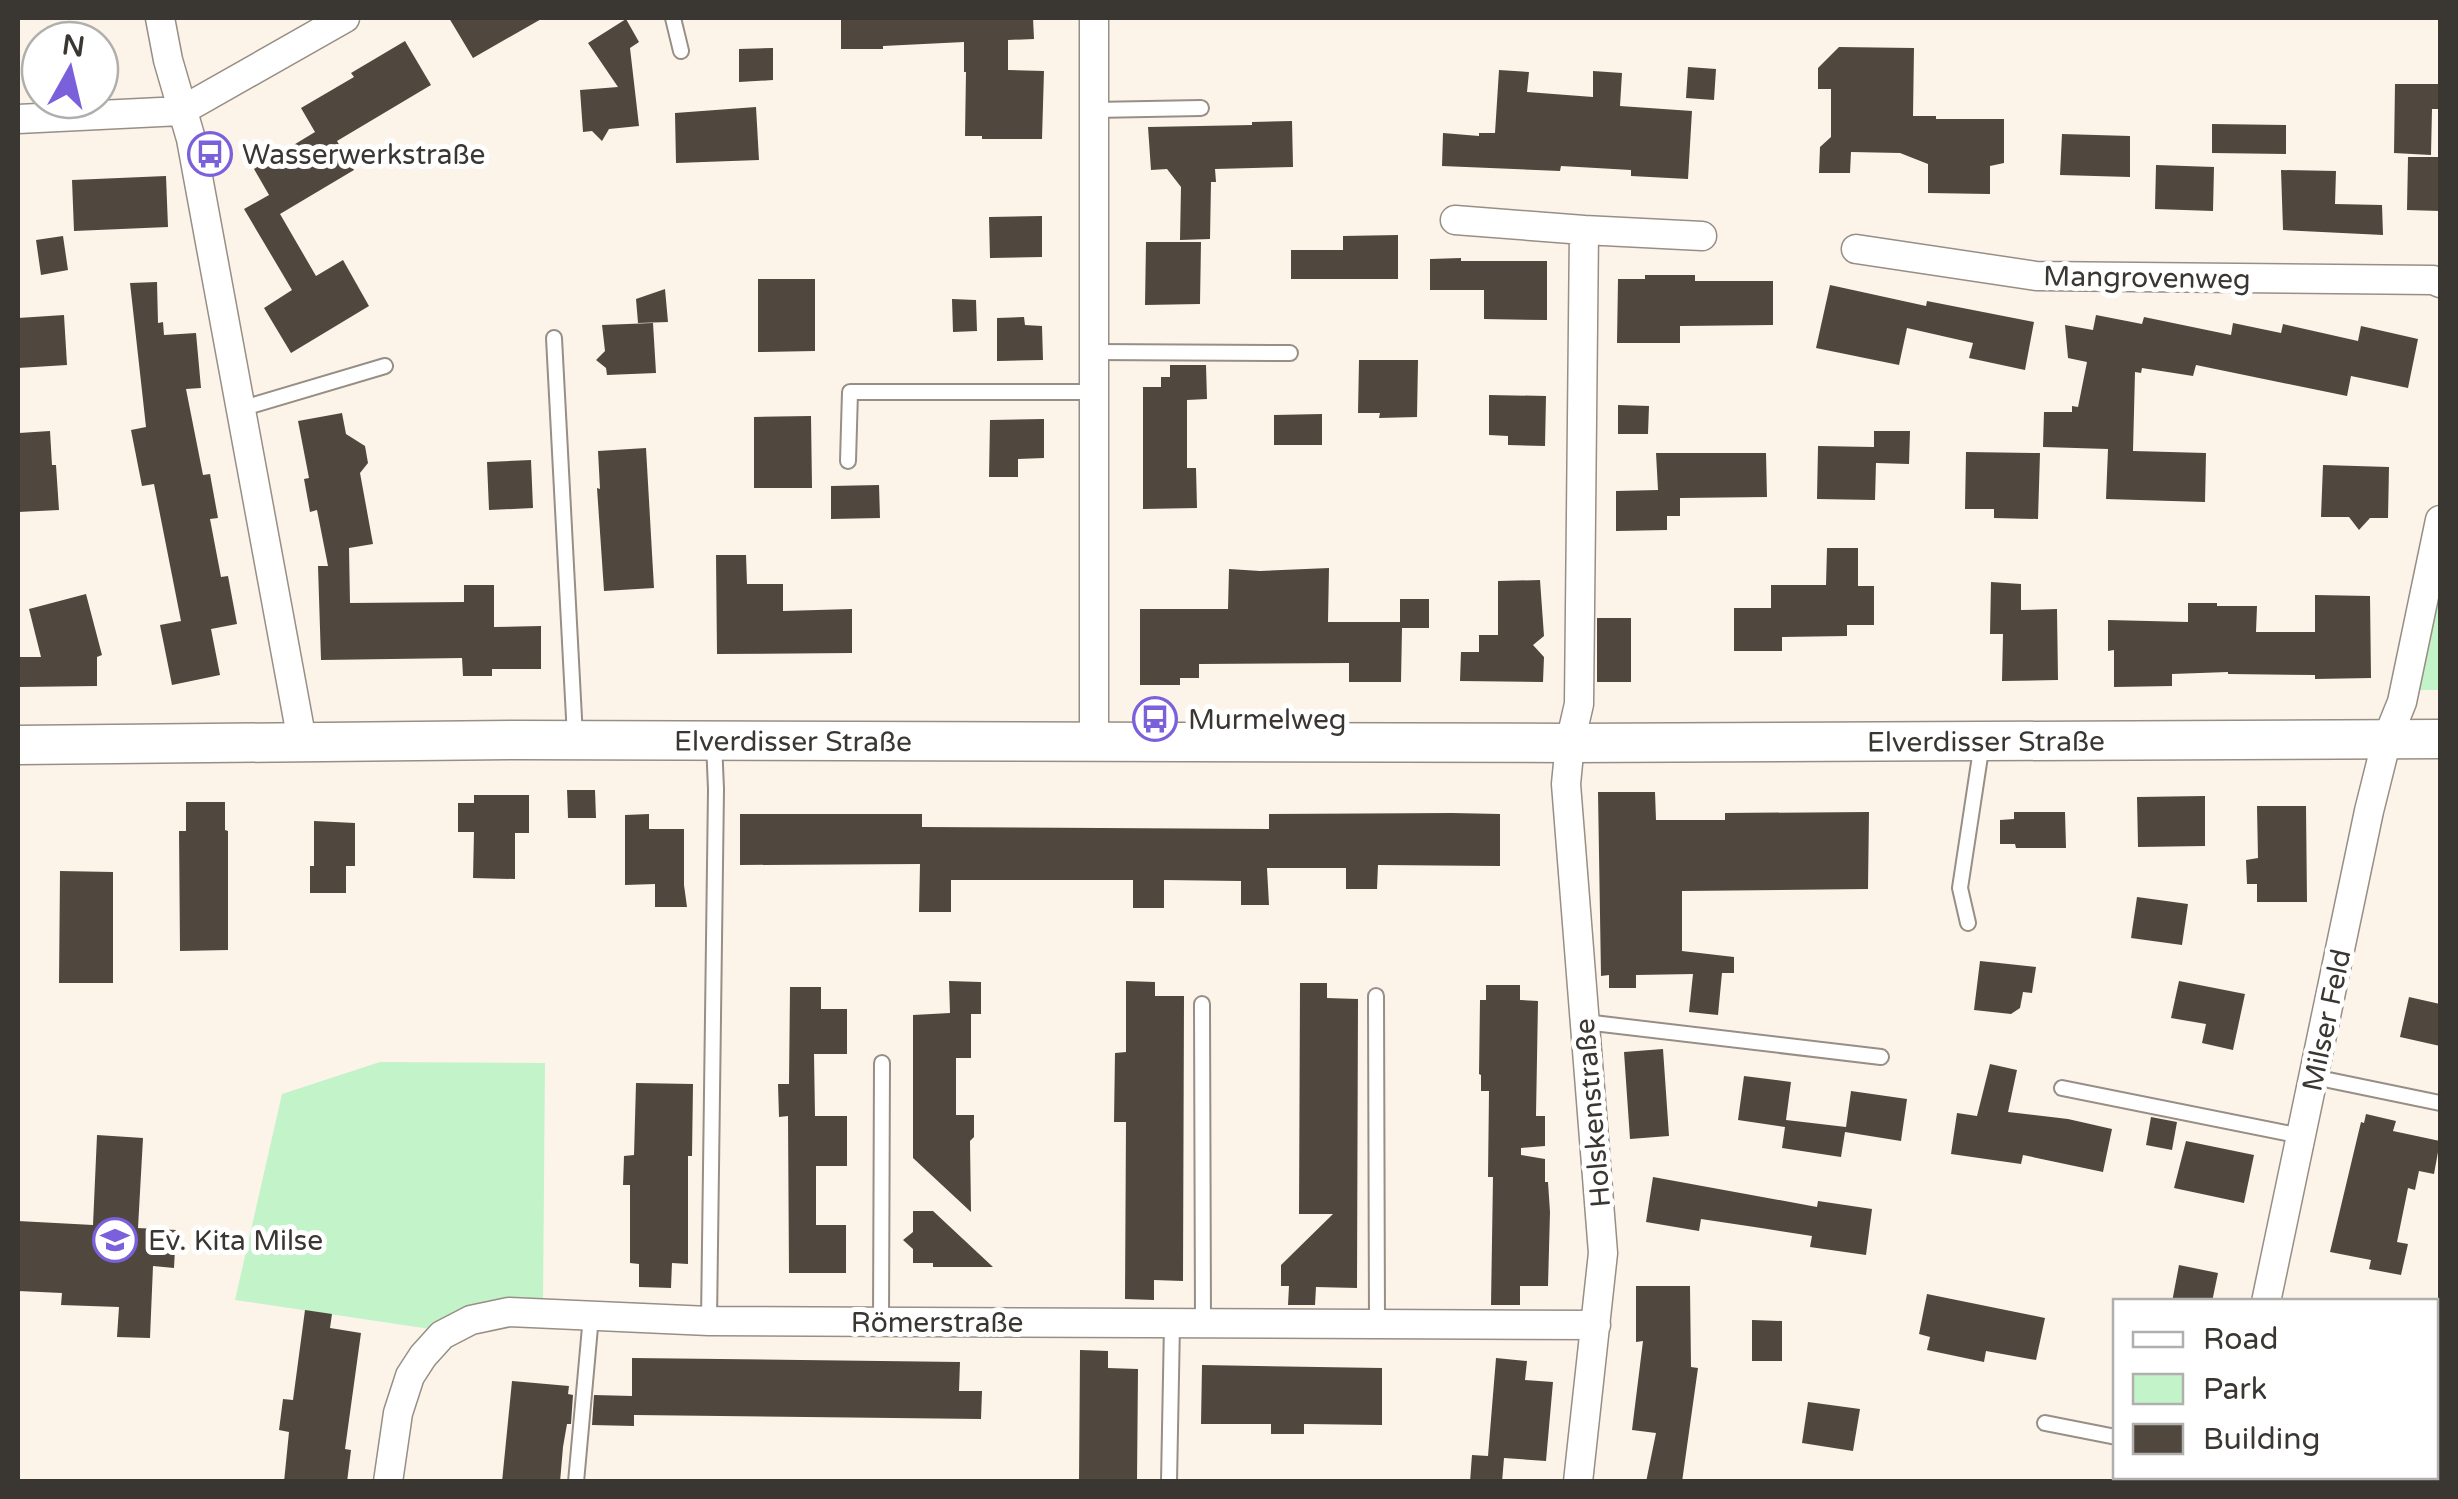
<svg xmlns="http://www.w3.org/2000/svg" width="2458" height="1499" viewBox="0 0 2458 1499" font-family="'Varela Round',sans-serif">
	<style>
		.green { fill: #c3f3c9 }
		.building { fill: #50483f }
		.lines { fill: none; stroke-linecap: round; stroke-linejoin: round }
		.lane-casing { stroke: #978e85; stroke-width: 18 }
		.street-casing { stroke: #978e85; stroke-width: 31 }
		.secondary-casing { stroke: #978e85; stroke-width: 41 }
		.lane { stroke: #fff; stroke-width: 14 }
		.street { stroke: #fff; stroke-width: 28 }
		.secondary { stroke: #fff; stroke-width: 38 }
		.labels { text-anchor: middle; stroke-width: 10; stroke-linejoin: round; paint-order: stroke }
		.poi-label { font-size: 28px; fill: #3a3632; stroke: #fff; text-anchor: start }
		.street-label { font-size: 28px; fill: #3a3632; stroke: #fff }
	</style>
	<rect width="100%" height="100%" fill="#fdf4e9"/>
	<!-- green -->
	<path class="green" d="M2440 560V690H2412Z
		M380 1062 545 1063 543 1304 430 1329 235 1300 282 1094Z"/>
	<!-- building -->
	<path class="building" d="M449 18H543L473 58Z
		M841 18H1033L1034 39 1008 40V70L1044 71 1042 139H982V136H965L966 72H964V42L883 46V49H841Z
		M626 19 639 42 630 48 639 126 609 129 602 141 592 131 583 132 580 90 618 87 588 43Z
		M405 41 431 85 337 141 354 170 280 214 254 169 315 132 301 108 354 77 351 73Z
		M1839 47 1914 48 1913 116H1936V119H2004V163L1990 166V194L1928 193V164L1900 153 1851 152 1850 173H1819L1820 147 1831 137V89H1818V68Z
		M773 48V80L739 82V49Z
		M1688 67 1716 69 1714 100 1686 98Z
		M1499 70 1529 72 1527 92 1593 97V71L1622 73 1620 106 1692 111 1688 179 1631 176V170L1561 166 1560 171 1442 166 1443 133 1479 136V133H1495Z
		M2395 84H2440V109H2432L2431 155 2394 153Z
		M756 107 759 160 676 163 675 113Z
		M1292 121 1293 167 1215 169 1216 182H1211L1210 239 1180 240 1181 187 1167 169 1151 170 1148 127 1252 125V122Z
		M2212 124 2286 125V154L2212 153Z
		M2062 134 2130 136V177L2060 175Z
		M2408 157H2440V211L2407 210Z
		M2156 165 2214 167 2213 211 2155 209Z
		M2281 170 2336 171 2335 204 2382 205 2383 235 2283 230Z
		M166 176 168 227 74 231 72 180Z
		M269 195 316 276 343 260 369 306 291 353 264 308 292 290 244 209Z
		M1042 216V257L990 258 989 217Z
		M1398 235V279H1291V250H1343V236Z
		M63 236 68 270 41 275 36 240Z
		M1146 242H1201L1200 304 1145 305Z
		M1461 258V261H1547V320L1484 319V290H1430V259Z
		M1645 275H1695V281H1773V325L1680 326V343H1617L1618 279H1645Z
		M758 279H815V351L758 352Z
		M157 282 158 323 163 322 164 335 196 333 201 388 186 389 203 475 210 474 218 518 210 519 221 577 228 576 237 624 211 629 220 675 172 685 160 625 181 621 154 484 142 486 131 430 146 427 130 283Z
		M1830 285 1926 306 1927 301 2034 322 2025 370 1969 358 1973 343 1907 328 1899 365 1816 348Z
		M665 289 668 322 638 323 636 299Z
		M952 299 976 300 977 331 953 332Z
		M64 315 67 365 18 368V318Z
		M2096 315 2142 324 2144 317 2231 335 2233 323 2281 333 2283 324 2358 341 2361 326 2418 339 2408 388 2351 376 2347 396 2196 365 2193 376 2142 368 2141 373 2135 372 2133 451 2206 453 2205 502 2106 499 2108 449 2043 447 2044 412H2072V406L2078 407 2087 362 2068 358 2065 325 2093 330Z
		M1024 317 1025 325 1042 326 1043 360 997 361V318Z
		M653 323 656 373 607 375 606 368 596 360 605 351 602 325Z
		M1359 360H1418L1417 417 1379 418 1380 413H1358Z
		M1170 365H1206L1207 399 1187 400V468H1196L1197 508 1143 509V387H1161V377H1170Z
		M1489 395 1546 396 1545 446 1508 445V436L1489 435Z
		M1618 405 1649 406 1648 434H1618Z
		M342 413 346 434 365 446 368 463 360 473 373 544 349 548 350 603 464 602V585H494V627L541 626V669H492V676H463L462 658 321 660 318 566H328L317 510 310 512 304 479 309 478 298 421Z
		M1322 414V445H1274V415Z
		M811 416 812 488H754V417Z
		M1044 419V458L1018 459V477H989L990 420Z
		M50 431 52 465H56L59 510 18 512 19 433Z
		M1874 431H1910L1909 464 1876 463 1875 500 1817 499 1818 446 1874 447Z
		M646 448 654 588 604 591 597 488 600 489 598 451Z
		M1966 452 2040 453 2038 519 1994 518V509H1965Z
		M1656 453H1766L1767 497 1680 498V516H1667V530L1616 531V491L1658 490Z
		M531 460 533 508 489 510 487 462Z
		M2323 465 2389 467 2388 518H2370L2359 530 2349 517H2321Z
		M879 485 880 518 831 519V486Z
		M1827 548H1858V586H1874V625H1847V636L1782 637V651H1734V608H1771V585H1826Z
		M716 555H746L747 584H783V611L852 609V653L717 654Z
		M1329 568 1328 622H1400V599H1429V628H1402L1401 682H1349V663L1199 664V678H1180V685H1140V609H1228L1229 569 1260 571Z
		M1540 580 1544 636 1533 645 1544 657 1543 682 1460 681 1461 652H1479V635H1498V581Z
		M1991 582 2021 584V610L2057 609 2058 680 2002 681 2003 634H1990Z
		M86 594 102 655 97 657V686L18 687V657H41L29 609Z
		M2315 595 2370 596 2371 678 2315 679V675L2228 674V672L2172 674V686L2114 687V650L2108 651V620L2188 622V603H2217V606H2257L2256 632H2315Z
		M1597 618H1631V682H1597Z
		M567 790H595L596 818H568Z
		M1598 792H1655L1656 820H1725V813L1869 812 1868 889 1682 891V951L1734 957V973H1722L1718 1015 1689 1012 1693 974 1636 975V988H1609V975L1601 976Z
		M474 795H529V833H515V879L473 878 474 832H458V803H474Z
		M2205 796V846L2138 847 2137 797Z
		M186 802H225V830L228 831V950L180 951 179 831H186Z
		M2257 806H2306L2307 902H2257V884H2247L2246 860 2258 858Z
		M2014 812H2065L2066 848H2016L2015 844H2000V820L2014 819Z
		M1452 813 1500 814V866L1378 865 1377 889H1346V868H1267L1269 905H1241V881L1164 880V908H1133V880H951V912H919L920 864 740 865V814H922V827L1269 829V814Z
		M649 814V829H684V885L687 907H655V884L625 885V815Z
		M314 821 355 823V866H346V893H310V866H314Z
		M60 871 113 872V983H59Z
		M2137 897 2188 904 2182 945 2131 938Z
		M1980 961 2036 967 2032 993 2023 992 2020 1008 2011 1014 1974 1010Z
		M949 981 981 982V1014H971V1058H956V1115H974V1137L970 1141 971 1212 913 1158V1015L950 1013Z
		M1126 981 1155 982V996H1184L1183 1281 1154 1280V1300L1125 1299 1126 1122H1114L1115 1053 1126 1052Z
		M2179 981 2245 994 2233 1050 2202 1043 2206 1024 2171 1018Z
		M1300 983H1327V998L1358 999 1357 1288 1316 1287 1315 1305H1288L1289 1286H1281V1265L1333 1214H1299Z
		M1486 985H1520V1000L1538 1001 1536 1116H1545V1146L1521 1148V1155L1545 1159V1182H1548L1550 1212 1548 1286H1520V1305H1491L1493 1177H1488L1489 1091H1481V1075L1479 1074 1480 1000H1486Z
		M790 987H821V1009H847V1054H814L815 1116H847V1166H816V1225H846V1273H789L788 1116 779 1117 778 1084H789Z
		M2409 997 2440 1004V1046L2400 1037Z
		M1663 1049 1669 1136 1630 1139 1624 1052Z
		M1990 1064 2017 1070 2008 1112 2068 1119 2112 1129 2103 1172 2023 1155 2021 1164 1951 1154 1957 1113 1977 1116Z
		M1744 1076 1791 1082 1786 1120 1846 1127 1851 1091 1907 1099 1901 1141 1845 1132 1841 1157 1782 1148 1785 1127 1738 1120Z
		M636 1083 693 1084 692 1156H688V1264L672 1263 671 1288 639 1287V1264L630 1263V1185H623L624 1156 634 1155Z
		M2366 1114 2396 1121 2393 1131 2440 1141 2434 1174 2419 1171 2415 1190 2408 1188 2397 1242 2408 1244 2401 1275 2369 1269 2371 1260 2330 1252 2361 1122 2364 1123Z
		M2151 1117 2177 1122 2172 1150 2146 1145Z
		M97 1135 143 1138 138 1228 176 1230 174 1268 153 1266 150 1338 117 1337 119 1307 61 1305 62 1293 18 1291V1221L93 1225Z
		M2186 1141 2254 1155 2244 1203 2174 1188Z
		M1653 1177 1817 1207 1818 1201 1872 1209 1866 1255 1810 1247 1812 1236 1761 1228 1701 1219 1699 1231 1646 1222Z
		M913 1211H933L993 1267H933V1263H913V1249L903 1240 913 1232Z
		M2179 1265 2218 1273 2212 1302H2172Z
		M1636 1286H1690L1691 1367 1698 1368 1682 1482H1646L1656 1433 1632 1430 1643 1341 1636 1342Z
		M1927 1294 2045 1318 2036 1360 1986 1351 1984 1362 1927 1350 1930 1337 1919 1334Z
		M305 1310 332 1314 330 1328 361 1333 345 1449 351 1450 347 1482H284L289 1432 279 1430 283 1399 293 1400Z
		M1752 1320 1782 1321V1361H1752Z
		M1080 1350 1108 1351V1368L1138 1369 1137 1482H1079Z
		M632 1358 960 1362 959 1391H982L981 1419 634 1415V1426L592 1425 594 1395 632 1396Z
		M1496 1358 1527 1361 1525 1380 1553 1382 1546 1461 1504 1458 1502 1482H1470L1472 1455 1488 1456Z
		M1202 1365 1382 1368V1425L1304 1424V1434H1271V1424H1201Z
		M512 1381 569 1386 568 1394 573 1395 571 1424H567L563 1447 560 1482H502Z
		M1808 1402 1860 1409 1853 1451 1802 1443Z"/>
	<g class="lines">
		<!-- lane casing -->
		<g class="lane-casing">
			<path id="lane" d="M673 18 681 51
				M1094 110 1201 108
				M554 338 575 737
				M1093 352 1290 353
				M240 409 385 366
				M848 461 850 392H1093
				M1968 923 1960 888 1982 743
				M1376 996 1377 1325
				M1202 1004 1203 1323
				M1585 1022 1881 1057
				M2314 1077 2440 1103
				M2062 1088 2301 1136
				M709 1321 716 789 714 742
				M881 1322 882 1063
				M2045 1423 2116 1437
				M576 1482 591 1316
				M1169 1482 1172 1324"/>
		</g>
		<!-- street casing -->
		<g class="street-casing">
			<path id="street" d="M160 18 168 60 191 139 302 741
				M18 119 181 111 345 18
				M1455 220 1584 230 1579 704 1570 743 1566 784 1603 1253 1578 1482
				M1584 230 1702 236
				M1856 249 2036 276 2433 280 2440 283
				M1094 742V18
				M2266 1302 2369 811 2387 739 2402 702 2440 520
				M388 1482 398 1413 410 1376 423 1356 442 1335 471 1320 509 1312 709 1321 1596 1325
				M2229 1482 2232 1476"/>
		</g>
		<!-- secondary casing -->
		<g class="secondary-casing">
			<g id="secondary">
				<path id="s1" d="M18 745 516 740 1570 743 2440 739"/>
			</g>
		</g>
		<!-- lane -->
		<use href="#lane" class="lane"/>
		<!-- street -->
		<use href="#street" class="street"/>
		<!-- secondary -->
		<use href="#secondary" class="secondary"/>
	</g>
	<!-- icons -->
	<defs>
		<g id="bus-ring" transform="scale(2.25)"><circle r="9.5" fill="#fff" stroke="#7b60db" stroke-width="1.5"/><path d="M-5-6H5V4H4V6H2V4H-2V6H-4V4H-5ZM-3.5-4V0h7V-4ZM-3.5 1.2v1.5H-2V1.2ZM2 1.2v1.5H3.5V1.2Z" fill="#7b60db"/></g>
		<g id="school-ring" transform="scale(2.25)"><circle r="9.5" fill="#fff" stroke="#7b60db" stroke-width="1.5"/><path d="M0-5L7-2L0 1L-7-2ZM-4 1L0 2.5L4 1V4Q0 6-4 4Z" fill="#7b60db"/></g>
	</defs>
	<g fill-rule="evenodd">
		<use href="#bus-ring" x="210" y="154"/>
		<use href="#bus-ring" x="1155" y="719"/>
		<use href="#school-ring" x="115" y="1240"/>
	</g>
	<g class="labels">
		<!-- poi labels -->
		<g class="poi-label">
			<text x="242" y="164">Wasserwerkstraße</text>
			<text x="1188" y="729">Murmelweg</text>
			<text x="148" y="1250">Ev. Kita Milse</text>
		</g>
		<!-- street labels -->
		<g class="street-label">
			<text transform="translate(2147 277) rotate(1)" y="10">Mangrovenweg</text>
			<text dy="10" stroke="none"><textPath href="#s1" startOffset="775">Elverdisser Straße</textPath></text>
			<text dy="10" stroke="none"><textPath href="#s1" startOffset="1968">Elverdisser Straße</textPath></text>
			<text transform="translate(2326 1020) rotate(-78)" y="10">Milser Feld</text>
			<text transform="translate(1592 1113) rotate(-95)" y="10">Holskenstraße</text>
			<text x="937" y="1332">Römerstraße</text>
		</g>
	</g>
	<!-- border -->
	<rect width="2458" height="1499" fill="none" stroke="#3a3632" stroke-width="40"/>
	<!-- legend -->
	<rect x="2113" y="1299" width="325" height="180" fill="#ffffff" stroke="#b0afad" stroke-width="2.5"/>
	<rect x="2133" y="1332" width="50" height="15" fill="#ffffff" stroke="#b0afad" stroke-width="2.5"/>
	<text x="2203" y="1349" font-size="30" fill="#3a3632">Road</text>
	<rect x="2133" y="1374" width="50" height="30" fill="#c3f3c9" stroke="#b0afad" stroke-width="2.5"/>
	<text x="2203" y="1399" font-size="30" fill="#3a3632">Park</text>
	<rect x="2133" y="1424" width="50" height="30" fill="#50483f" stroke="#b0afad" stroke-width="2.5"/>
	<text x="2203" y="1449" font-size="30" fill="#3a3632">Building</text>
	<!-- north arrow -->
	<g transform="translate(70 70) rotate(8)"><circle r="48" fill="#ffffff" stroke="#b0afad" stroke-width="2.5"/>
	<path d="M0-8L18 38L0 25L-18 38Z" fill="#7b60db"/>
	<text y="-15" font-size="28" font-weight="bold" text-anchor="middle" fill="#3a3632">N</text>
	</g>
</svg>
